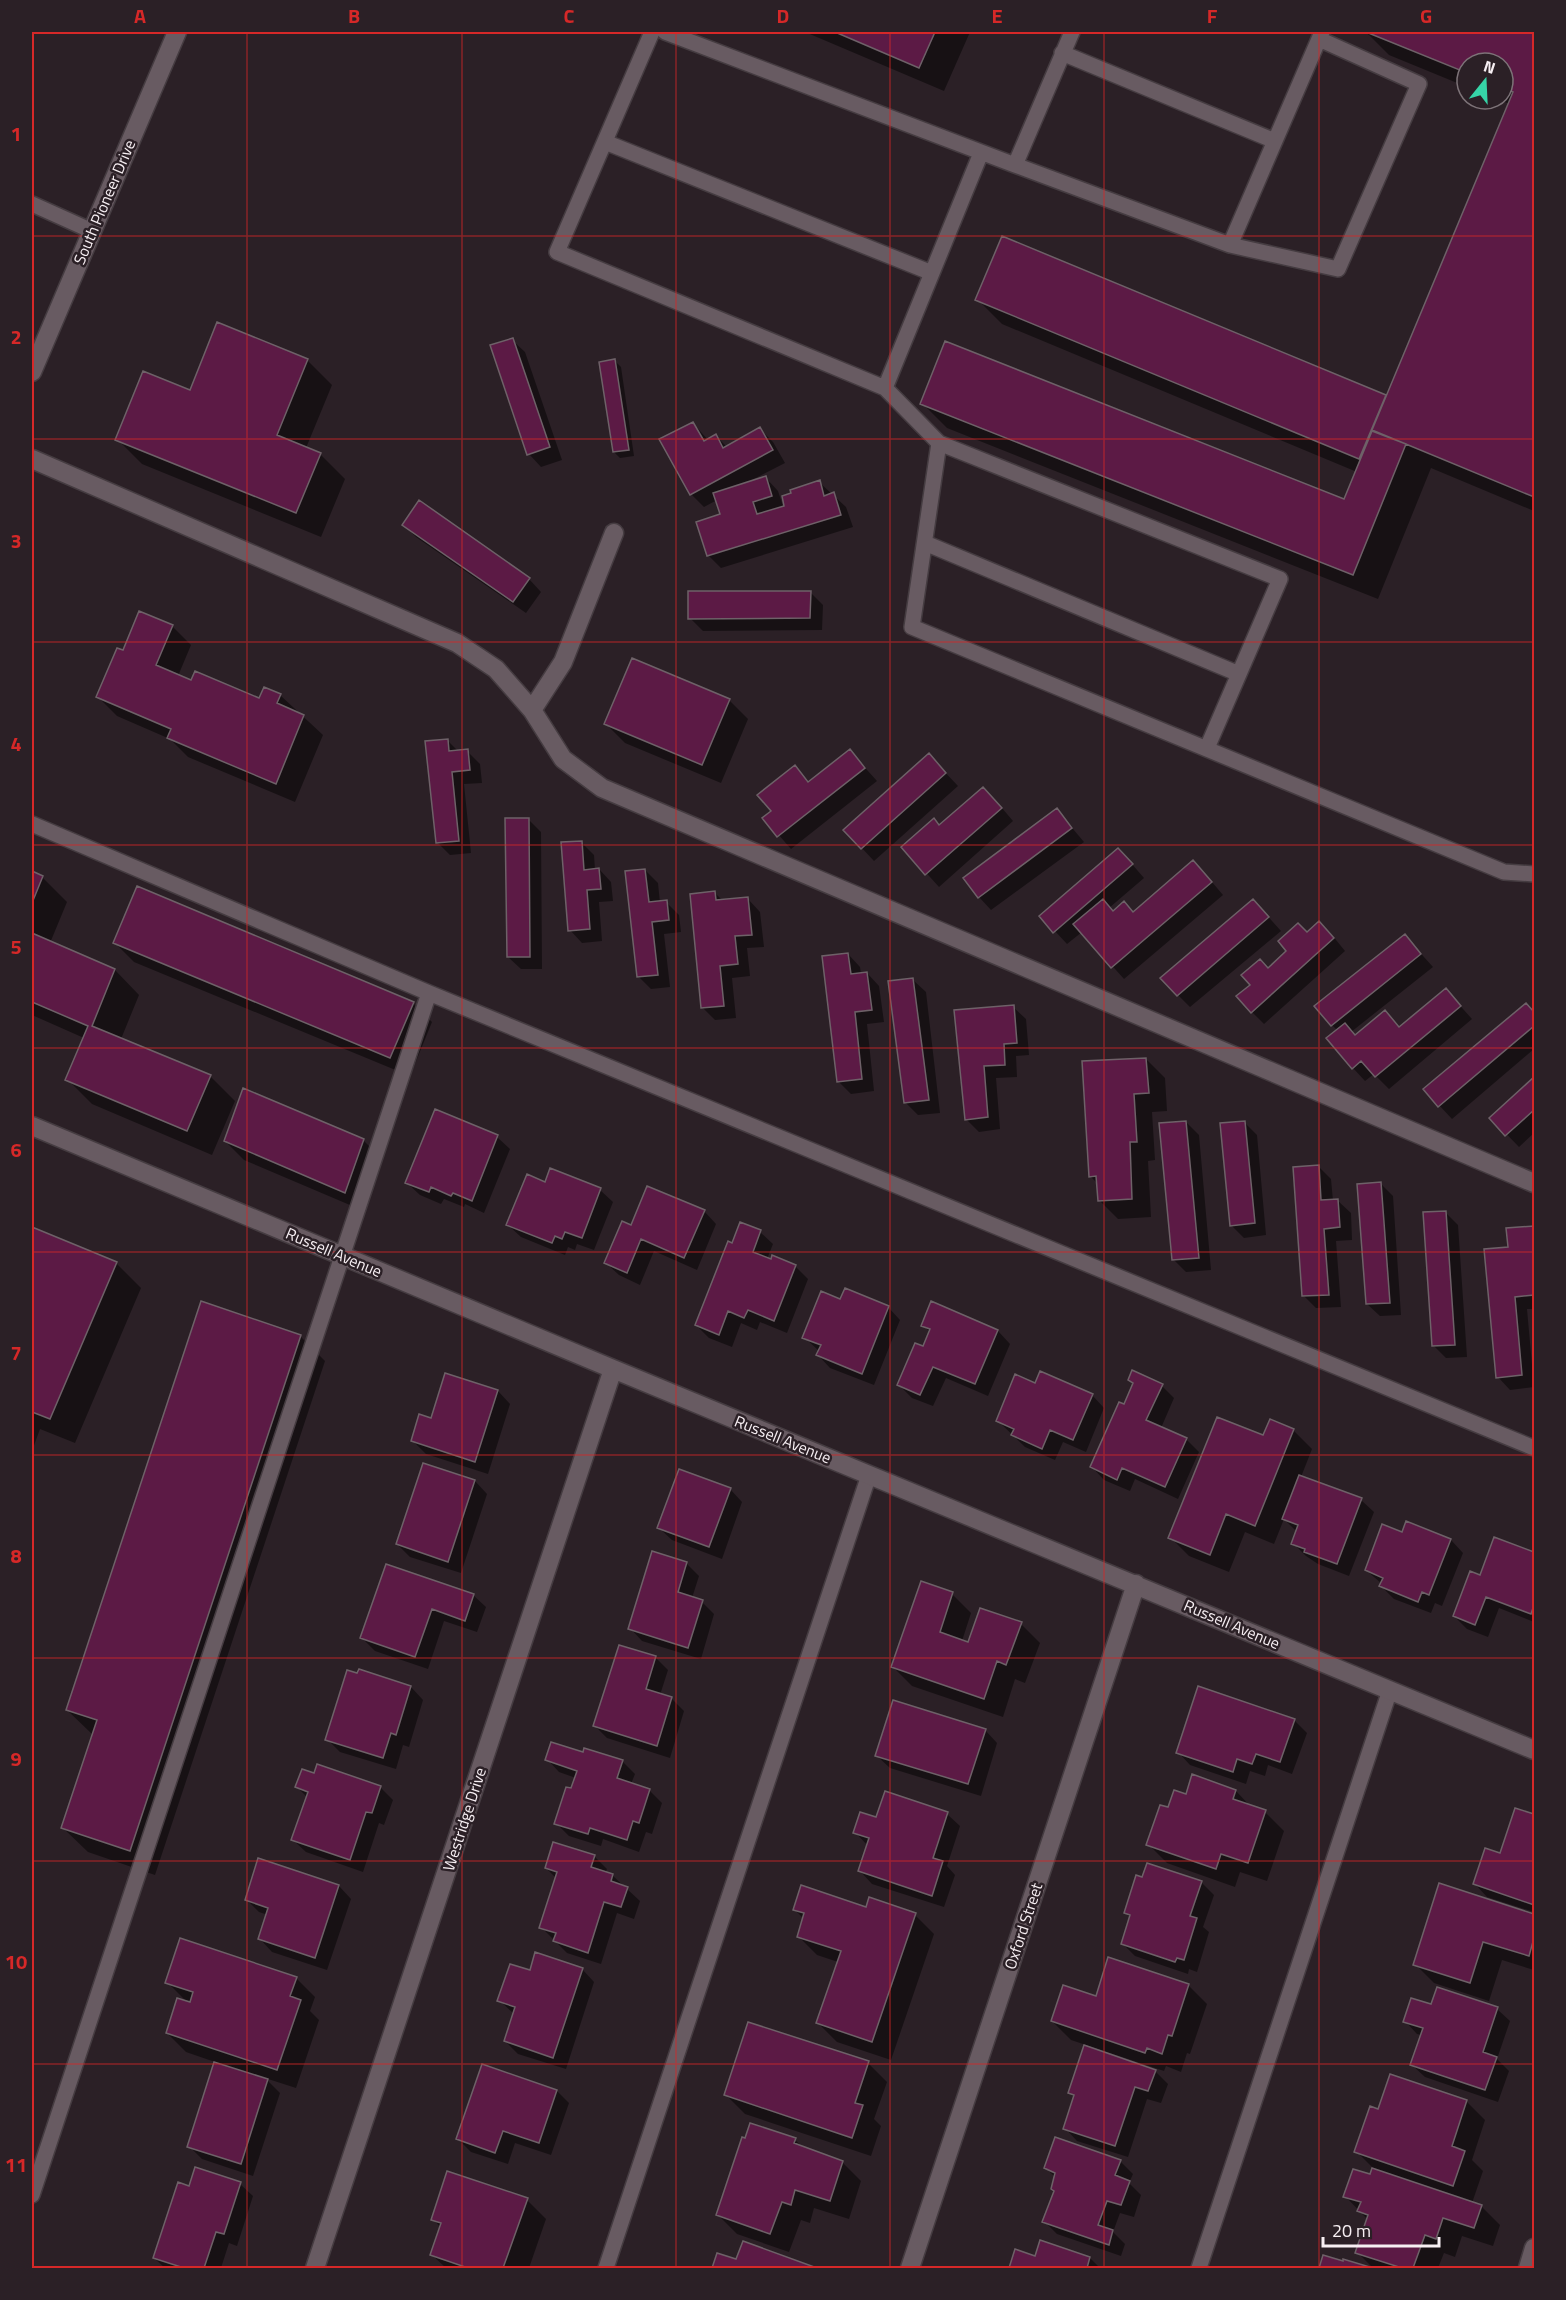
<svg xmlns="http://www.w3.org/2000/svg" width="1566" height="2300" viewBox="0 0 1566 2300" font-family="'Titillium Web',sans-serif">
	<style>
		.shadow { fill: #0007; fill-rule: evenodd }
		.building { fill: #5c1a45; stroke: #6e6168; stroke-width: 1.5 }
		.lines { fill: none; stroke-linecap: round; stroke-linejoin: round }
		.service-casing { stroke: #453c41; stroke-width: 18 }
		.minor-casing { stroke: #453c41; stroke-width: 21 }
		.tertiary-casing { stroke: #453c41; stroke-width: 21 }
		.service { stroke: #685b62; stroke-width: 15 }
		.minor { stroke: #685b62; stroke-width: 18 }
		.tertiary { stroke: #685b62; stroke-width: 18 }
		.grid { fill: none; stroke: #d62828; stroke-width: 1.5; stroke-opacity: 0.55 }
		.labels { text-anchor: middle; stroke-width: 5; stroke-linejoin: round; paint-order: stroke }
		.street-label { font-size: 16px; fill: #f7eff3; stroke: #2b2026 }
		.neatline { fill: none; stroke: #d62828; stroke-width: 2 }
		.grid-label { font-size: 20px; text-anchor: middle; font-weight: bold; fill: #d62828 }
	</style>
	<rect width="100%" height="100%" fill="#2b2026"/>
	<!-- shadow -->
	<path class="shadow" d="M805 32H970L944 91Z
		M1366 32H1534V511L1431 468 1378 599 947 428 922 403 1345 501 1357 472 1002 324 977 299 1003 237 1387 397 1510 104 1497 99H1503V63H1467V87L1389 55ZM1371 428 1385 436 1384 438 1370 432Z
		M512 340 525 352 562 460 541 467 529 454Z
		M307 360 332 385 306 448 320 454 345 479 321 537 142 464 117 439 191 392Z
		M615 361 621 367 634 456 620 458 614 452Z
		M693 423 708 440 716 436 727 447 760 429 773 442 785 463 750 481 766 478 778 491 784 509 819 482 846 507 853 527 721 568 709 556 698 523 722 515 717 500 704 507 691 494Z
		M404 525 529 579 541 592 526 613 416 537Z
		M810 592 823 605 822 630 703 631 690 618Z
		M172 626 191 645 178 676 192 682 260 700 265 688 280 695 323 735 295 802 188 757 170 739 117 716 98 697 124 652Z
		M729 700 748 719 721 783 625 743 606 724Z
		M447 740 459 752 467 751 480 764 482 783 464 784 471 853 450 855 437 842Z
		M850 751 877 781 791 849 764 818 773 812 795 767 810 783Z
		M941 768 958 786 874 861 845 830Z
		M996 801 1013 821 939 887 903 847 940 826Z
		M1057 810 1084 842 991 910 979 897Z
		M528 819 541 832 542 969H521L508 957Z
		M581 842 594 855 595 870 599 869 611 882 613 901 599 902 602 941 582 943 570 930Z
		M1131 863 1144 878 1109 908 1114 912 1134 913 1206 875 1223 895 1124 979 1082 932 1067 944 1041 916Z
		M645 870 658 883 660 903 666 902 679 915 681 932 664 934 670 987 651 989 638 976Z
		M32 873 42 877 67 902 50 943 115 970 139 995 121 1039 210 1076 235 1101 212 1155 92 1104 67 1079 84 1038 32 1015Z
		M715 893 723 901 748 899 760 912 764 947 747 948 750 976 732 978 736 1018 715 1020 702 1007Z
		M1265 913 1281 931 1190 1007 1178 995Z
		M1307 934 1332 935 1345 951 1264 1024 1252 1012Z
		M1405 936 1433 967 1351 1032 1356 1036 1385 1012 1400 1028 1446 990 1472 1019 1389 1089 1374 1074 1365 1081 1353 1068 1338 1031 1332 1025Z
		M115 943 413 1003 432 1022 410 1076 134 962Z
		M848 954 860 967 861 974 867 973 879 986 884 1022 867 1024 874 1091 851 1094 838 1081Z
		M913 980 926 992 940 1113 918 1115 905 1102Z
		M1526 1005 1534 1013V1049L1452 1119 1425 1090Z
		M1013 1007 1026 1019 1029 1055 1016 1056 1017 1077 996 1078 1000 1129 979 1132 966 1119 956 1012Z
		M1146 1059 1165 1078 1167 1111 1152 1112 1155 1160 1148 1161 1151 1217 1118 1219 1099 1200 1098 1184 1090 1176Z
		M1534 1079V1133L1519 1147 1491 1118Z
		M1186 1122 1199 1135 1211 1270 1186 1272 1173 1259Z
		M1244 1122 1257 1135 1266 1235 1244 1238 1231 1225Z
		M497 1137 510 1149 484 1213 465 1204 464 1207 444 1199 441 1204 420 1195 407 1183Z
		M363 1140 382 1159 364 1211 244 1160 225 1141Z
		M1319 1167 1331 1179 1333 1201H1338L1351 1213 1352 1240 1336 1241 1341 1307 1316 1308 1303 1295Z
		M546 1184 600 1190 613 1202 594 1250 577 1244 575 1250 568 1247 565 1255 521 1237 508 1225Z
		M1381 1184 1393 1196 1401 1315 1380 1316 1367 1304Z
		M704 1211 716 1224 697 1270 654 1251 640 1285 619 1275 606 1263 632 1227Z
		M1446 1213 1458 1225 1467 1357 1446 1358 1434 1346Z
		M1534 1227V1309H1527L1534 1387 1510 1390 1498 1377 1510 1248 1508 1229Z
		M32 1229 116 1263 141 1288 75 1443 40 1429 32 1451Z
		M760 1232 773 1244 767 1259 795 1266 808 1279 787 1333 760 1322 757 1330 741 1323 732 1347 709 1338 696 1325Z
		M841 1301 888 1307 900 1320 874 1385 830 1368 818 1355 819 1351 804 1337Z
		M923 1325 998 1331 1010 1344 988 1396 946 1378 933 1406 912 1398 899 1385 923 1348 930 1332Z
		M300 1336 325 1361 155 1875 88 1852 63 1828 92 1734 67 1710Z
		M1129 1379 1162 1386 1174 1398 1161 1428 1186 1439 1199 1452 1178 1499 1135 1479 1130 1491 1104 1480 1092 1467 1125 1406 1134 1384Z
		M1036 1385 1092 1395 1104 1408 1086 1452 1063 1442 1055 1460 1025 1447 997 1420Z
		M498 1391 510 1404 488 1474 426 1454 413 1441Z
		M1293 1430 1312 1449 1301 1477 1361 1500 1374 1512 1349 1576 1318 1564 1306 1556 1293 1543 1297 1532 1284 1519 1274 1544 1245 1532 1229 1572 1189 1556 1170 1537 1264 1437Z
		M424 1465 475 1481 487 1494 461 1573 410 1557 397 1544Z
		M730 1489 742 1502 722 1559 672 1540 659 1528Z
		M1407 1523 1451 1540 1463 1553 1442 1606 1435 1603 1431 1613 1394 1599 1381 1586 1382 1584 1366 1570 1402 1534Z
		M1495 1539 1534 1553V1622L1499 1608 1488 1637 1467 1629 1454 1616 1481 1577Z
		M686 1563 699 1576 692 1598 702 1602 714 1614 701 1659 642 1641 630 1628Z
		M387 1565 473 1595 486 1607 477 1632 444 1621 428 1669 375 1651 362 1638Z
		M952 1594 971 1613 962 1641 969 1644 1021 1624 1040 1643 1025 1683 1015 1679 1003 1717 912 1686 893 1667Z
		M655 1657 668 1670 660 1695 671 1698 684 1711 670 1758 607 1738 595 1726Z
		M411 1687 423 1700 409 1747 403 1745 396 1769 340 1752 327 1739Z
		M1294 1720 1307 1733 1292 1774 1268 1765 1265 1776 1250 1771 1246 1784 1190 1765 1178 1752Z
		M985 1730 997 1743 981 1796 890 1768 877 1756Z
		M584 1754 622 1761 635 1774 631 1784 650 1791 662 1803 652 1834 646 1832 639 1852 603 1839 601 1846 569 1836 556 1823 576 1778 559 1772 547 1759Z
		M1193 1776 1236 1791 1251 1807 1265 1812 1284 1831 1267 1881 1240 1872 1235 1887 1167 1863 1148 1844 1169 1809 1187 1796Z
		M297 1787H380L393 1800 384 1825 379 1823 363 1872 306 1852 293 1840 308 1798Z
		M1516 1809 1534 1816V1912L1487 1897 1475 1884 1501 1855Z
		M947 1814 960 1826 947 1866 955 1875 944 1907 872 1884 860 1871 868 1846 855 1832 877 1819Z
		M594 1856 607 1869 605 1873 613 1876 640 1901 634 1919 617 1913 601 1964 567 1953 541 1927 556 1878 546 1868Z
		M1201 1882 1214 1895 1203 1927 1209 1932 1197 1972 1189 1969 1188 1974 1135 1956 1123 1944 1131 1918 1125 1913Z
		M1440 1885 1534 1916V1970L1502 1960 1489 2001 1434 1983 1415 1964Z
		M339 1886 351 1899 327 1970 272 1952 260 1939 268 1915 259 1912 246 1899Z
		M867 1908 915 1915 934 1934 891 2060 837 2042 818 2023 838 1962 817 1955 798 1936 804 1919 795 1910Z
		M582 1969 594 1982 566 2069 518 2054 505 2041 514 2014 499 2000 531 1972Z
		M296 1978 315 1997 310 2011 319 2020 296 2088 265 2078 280 2093 253 2176 202 2159 189 2146 215 2062 186 2052 167 2033 188 2003 167 1982Z
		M1188 1985 1207 2004 1190 2054 1187 2053 1181 2072 1166 2066 1164 2071 1071 2040 1052 2021 1097 1998Z
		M1432 2006 1497 2009 1510 2021 1497 2059 1509 2071 1498 2102 1425 2077 1412 2065 1422 2035 1417 2034 1405 2021Z
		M868 2063 887 2082 874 2119 881 2126 871 2156 745 2114 726 2095Z
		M1155 2071 1168 2084 1161 2103 1147 2099 1128 2157 1077 2141 1065 2128 1075 2097 1070 2093Z
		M557 2091 569 2103 551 2155 515 2143 508 2164 471 2152 458 2139Z
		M1466 2101 1485 2120 1472 2160 1483 2171 1472 2203 1481 2206 1500 2225 1493 2246 1462 2236 1455 2257 1444 2253 1438 2268H1373L1357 2252 1368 2220 1345 2196 1371 2176 1374 2169 1356 2151 1379 2111Z
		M746 2140H795L803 2147 842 2162 861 2181 849 2219 814 2208 810 2223 801 2220 789 2252 737 2234 718 2215Z
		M1120 2161 1133 2174 1129 2183 1141 2195 1134 2217 1120 2213 1113 2232 1125 2244 1121 2256 1057 2234 1044 2221 1055 2192 1056 2178 1046 2168Z
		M240 2184 253 2196 237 2246 229 2243 221 2268H165L154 2258 190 2188Z
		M527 2200 546 2219 529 2268H446L432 2255 441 2228 433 2219Z
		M744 2243 813 2268H713L718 2255 737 2261Z
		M1016 2251 1036 2258H1090L1100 2268H1010Z
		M1324 2257 1344 2263V2261L1368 2268H1321Z"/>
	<!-- building -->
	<path class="building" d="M835 32H935L919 68Z
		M1366 32H1534V497L1372 430 1513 92 1503 88V63H1467V73Z
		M1002 236 1386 395 1359 459 975 300Z
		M217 322 308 359 277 435 321 453 296 513 115 440 143 371 190 390Z
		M513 338 550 447 527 455 490 345Z
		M945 341 1344 499 1372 431 1406 444 1353 575 920 404Z
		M615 359 629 450 613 452 599 362Z
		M693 422 704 441 716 434 723 448 760 427 773 450 690 495 659 439Z
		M766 476 772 496 753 502 757 514 784 506 782 496 791 493 790 490 820 480 824 496 834 492 841 515 707 556 696 522 720 514 713 493Z
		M419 500 530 578 513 602 402 525Z
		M688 591H811L810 618 688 619Z
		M139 611 173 625 156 665 191 680 195 671 259 698 264 687 281 694 277 703 304 715 276 784 167 738 171 729 96 697 117 648 123 650Z
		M632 658 730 699 702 765 604 724Z
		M448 739 449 751 468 749 470 770 452 772 459 841 436 843 425 741Z
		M850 749 865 768 777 837 762 818 771 811 757 795 795 765 808 782Z
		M929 753 946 773 861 849 843 830Z
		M983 787 1002 808 925 875 901 847 934 818 939 825Z
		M1057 808 1072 828 978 898 963 878Z
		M505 818H529L530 957H507Z
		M582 841 584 870 599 868 601 889 587 890 590 929 568 931 561 842Z
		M1118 848 1133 864 1053 933 1039 916Z
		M1193 860 1212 882 1111 968 1073 924 1103 899 1113 911 1124 901 1133 912Z
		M645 869 649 902 667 900 669 920 652 922 658 975 637 977 625 871Z
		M32 871 43 876 32 903Z
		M137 886 414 1002 390 1058 113 943Z
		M715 891 716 900 748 897 752 935 735 936 738 964 720 966 724 1006 701 1008 690 894Z
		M1253 899 1269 917 1177 996 1160 978Z
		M1319 921 1334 938 1251 1013 1236 996 1250 985 1241 975 1260 959 1268 968 1286 951 1278 941 1298 923 1307 932Z
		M32 933 115 969 92 1026 211 1075 187 1131 65 1080 88 1026 32 1002Z
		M1405 934 1421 954 1331 1026 1314 1006Z
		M848 953 851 974 867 972 872 1010 855 1012 862 1079 837 1082 822 956Z
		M913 978 929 1100 904 1103 888 981Z
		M1446 988 1461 1006 1375 1077 1361 1061 1352 1069 1326 1038 1345 1023 1355 1035 1385 1010 1399 1027Z
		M1526 1003 1534 1012V1026L1438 1107 1423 1089Z
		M1014 1005 1017 1043 1004 1044 1005 1065 984 1066 988 1117 965 1120 954 1010Z
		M1146 1058 1149 1093 1134 1094 1137 1142H1130L1132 1199 1098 1201 1096 1176 1089 1177 1082 1061Z
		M1534 1077V1110L1505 1136 1489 1118Z
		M243 1088 364 1139 345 1193 224 1141Z
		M435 1109 498 1135 472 1201 453 1193 451 1196 431 1187 429 1192 405 1183Z
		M1186 1121 1199 1258 1172 1260 1159 1123Z
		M1245 1121 1255 1223 1230 1226 1220 1123Z
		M1319 1165 1321 1200 1338 1199 1340 1227 1324 1229 1329 1295 1302 1296 1293 1167Z
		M550 1168 601 1188 582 1238 565 1232 562 1239 555 1236 552 1243 506 1225 527 1174 545 1182Z
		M1381 1182 1390 1303 1366 1304 1357 1184Z
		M647 1186 705 1210 684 1258 641 1239 627 1273 604 1263 622 1221 631 1225Z
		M1446 1211 1455 1345 1432 1346 1423 1212Z
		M740 1222 761 1230 753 1252 771 1259 772 1255 796 1265 774 1321 748 1310 744 1318 728 1311 719 1335 695 1325 728 1241 732 1243Z
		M1534 1226V1295L1515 1297 1522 1375 1496 1378 1484 1249 1508 1247 1506 1228Z
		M32 1227 117 1262 50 1419 32 1412Z
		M845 1288 889 1306 862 1374 816 1355 821 1345 802 1338 821 1291 840 1299Z
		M201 1301 301 1335 130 1851 61 1828 97 1720 66 1710Z
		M931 1301 998 1330 975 1384 933 1367 920 1395 897 1385 915 1343 923 1346 930 1329 921 1326Z
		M1132 1370 1163 1384 1146 1420 1187 1438 1165 1487 1122 1468 1117 1480 1090 1467 1119 1402 1124 1404 1133 1383 1128 1380Z
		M1040 1371 1093 1394 1073 1440 1050 1430 1042 1449 1011 1435 1014 1429 996 1421 1015 1374 1035 1383Z
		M445 1373 498 1390 475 1462 411 1441 419 1414 431 1418Z
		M1217 1417 1263 1435 1270 1419 1294 1429 1255 1526 1226 1514 1210 1555 1168 1538Z
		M423 1463 475 1480 448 1562 396 1544Z
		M679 1469 731 1488 709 1547 657 1528Z
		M1299 1475 1362 1498 1337 1564 1304 1552 1305 1549 1291 1544 1298 1525 1282 1519Z
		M1406 1521 1451 1539 1429 1595 1422 1592 1418 1602 1379 1586 1383 1578 1365 1570 1382 1524 1402 1532Z
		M1494 1537 1534 1552V1605L1531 1614 1486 1597 1475 1625 1453 1616 1470 1571 1480 1575Z
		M652 1551 687 1562 678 1592 703 1600 688 1648 628 1629Z
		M386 1564 474 1594 465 1621 432 1609 415 1657 360 1638Z
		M921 1581 953 1592 940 1632 968 1642 980 1608 1022 1622 1006 1665 997 1661 984 1699 891 1667Z
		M619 1645 656 1656 646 1689 672 1697 657 1746 593 1726Z
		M359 1669 411 1686 396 1735 391 1733 383 1758 325 1740 347 1670 357 1673Z
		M1198 1686 1295 1719 1280 1762 1256 1754 1252 1764 1237 1759 1233 1772 1176 1753Z
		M893 1700 986 1729 968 1784 875 1756Z
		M551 1742 583 1752 584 1748 623 1760 617 1778 650 1789 639 1823 633 1821 627 1840 590 1828 588 1834 554 1824 566 1787 571 1788 577 1771 545 1760Z
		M317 1764 381 1786 372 1813 366 1812 350 1860 291 1840 308 1792 295 1787 302 1769 314 1773Z
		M1192 1774 1236 1790 1233 1799 1266 1810 1248 1863 1221 1854 1216 1869 1146 1845 1160 1805 1168 1807 1174 1790 1186 1794Z
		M885 1791 948 1812 933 1858 943 1861 932 1896 858 1871 869 1838 853 1833 860 1812 876 1817Z
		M1515 1808 1534 1814V1905L1473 1884 1485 1848 1500 1853Z
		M553 1842 595 1855 591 1867 613 1874 611 1881 628 1887 621 1907 604 1902 588 1953 553 1941 556 1933 539 1928 557 1872 545 1868Z
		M258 1858 339 1885 315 1958 258 1939 268 1908 245 1900Z
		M1147 1863 1202 1881 1190 1916 1197 1918 1184 1960 1177 1958 1175 1962 1121 1944 1130 1915 1124 1913 1136 1875 1142 1877Z
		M1439 1883 1534 1914V1938L1529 1956 1483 1942 1470 1983 1413 1965Z
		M801 1885 866 1907 869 1897 916 1913 872 2042 816 2023 841 1951 797 1937 804 1913 793 1910Z
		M180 1938 297 1977 290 1996 301 2000 277 2070 166 2033 177 1998 190 2002 193 1992 165 1983Z
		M535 1952 583 1968 553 2058 504 2041 515 2007 497 2001 510 1964 530 1970Z
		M1108 1957 1189 1984 1172 2036 1168 2035 1162 2054 1147 2048 1145 2053 1051 2021 1063 1985 1096 1996Z
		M1437 1987 1498 2007 1483 2052 1497 2057 1485 2090 1410 2065 1423 2028 1403 2022 1411 1998 1431 2004Z
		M748 2022 869 2061 855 2103 863 2105 852 2138 724 2095Z
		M1084 2045 1156 2070 1148 2091 1135 2087 1115 2146 1063 2129 1074 2095 1068 2093Z
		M214 2062 268 2079 241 2164 187 2147Z
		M482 2064 557 2090 539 2143 503 2131 495 2153 456 2139Z
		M1390 2074 1467 2100 1452 2146 1465 2151 1453 2186 1354 2152 1370 2106 1378 2109Z
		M750 2123 796 2138 794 2143 843 2161 830 2201 795 2190 791 2205 782 2202 770 2234 716 2215 742 2137 745 2138Z
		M1055 2137 1121 2160 1115 2175 1130 2181 1121 2205 1107 2201 1098 2225 1113 2230 1109 2245 1042 2222 1054 2191 1051 2189 1055 2173 1044 2168Z
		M195 2167 241 2182 224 2234 216 2232 204 2268H184L153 2258 178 2182 189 2186Z
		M1372 2168 1482 2205 1474 2228 1443 2218 1436 2239 1425 2235 1413 2268H1402L1355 2253 1368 2215 1357 2211 1361 2202 1343 2197 1353 2169 1370 2174Z
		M447 2171 528 2198 503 2268H468L430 2255 441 2223 431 2220Z
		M1040 2240 1090 2257 1087 2268H1009L1015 2249 1035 2256Z
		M743 2241 817 2268H712L717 2253 736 2259Z
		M1323 2255 1343 2261V2259L1373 2268H1319Z"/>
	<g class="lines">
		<!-- service casing -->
		<g class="service-casing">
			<path id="service" d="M652 32 557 252 885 388 939 443
				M665 32 1015 165
				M1072 32 1015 165 1230 245 1322 32
				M1062 53 1275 141
				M605 142 932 273
				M32 204 92 231
				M1230 245 1338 269 1419 84 1319 39
				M885 388 981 153
				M925 543 1239 674
				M1207 748 1280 579 939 443 912 627 1504 872 1534 874
				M32 824 429 993 1534 1448
				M32 2195 429 993
				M606 2268 869 1475
				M1199 2268 1390 1690"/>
		</g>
		<!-- minor casing -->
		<g class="minor-casing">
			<path id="minor" d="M32 459 457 643 496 669 532 710 563 759 602 788 1534 1183
				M532 710 563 662 614 533
				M32 1126 613 1369 1534 1750
				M315 2268 613 1369
				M910 2268 1136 1584
				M1528 2268 1534 2248"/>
		</g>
		<!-- tertiary casing -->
		<g class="tertiary-casing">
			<path id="tertiary" d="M32 372 177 32"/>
		</g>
		<!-- service -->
		<use href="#service" class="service"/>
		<!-- minor -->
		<use href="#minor" class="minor"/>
		<!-- tertiary -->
		<use href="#tertiary" class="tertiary"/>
	</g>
	<!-- grid -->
	<path class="grid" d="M247 32V2268M462 32V2268M676 32V2268M890 32V2268M1104 32V2268M1319 32V2268M32 236H1534M32 439H1534M32 642H1534M32 845H1534M32 1048H1534M32 1252H1534M32 1455H1534M32 1658H1534M32 1861H1534M32 2064H1534"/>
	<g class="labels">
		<!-- street labels -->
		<g class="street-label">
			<text transform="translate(104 202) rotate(-67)" y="6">South Pioneer Drive</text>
			<text transform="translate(334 1252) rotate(23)" y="6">Russell Avenue</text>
			<text transform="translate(783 1439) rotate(22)" y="6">Russell Avenue</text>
			<text transform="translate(1232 1624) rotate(23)" y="6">Russell Avenue</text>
			<text transform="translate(464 1819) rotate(-72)" y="6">Westridge Drive</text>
			<text transform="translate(1023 1926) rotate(-72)" y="6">Oxford Street</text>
		</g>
	</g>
	<!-- border -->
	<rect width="1566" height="2300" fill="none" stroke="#2b2026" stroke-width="66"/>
	<!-- north arrow -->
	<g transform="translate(1485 81) rotate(18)"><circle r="28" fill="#2b2026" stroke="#7d7378" stroke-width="1.5"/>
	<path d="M0-4.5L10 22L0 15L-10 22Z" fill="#36d4a7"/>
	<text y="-9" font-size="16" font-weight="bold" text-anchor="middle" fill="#f7eff3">N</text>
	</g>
	<!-- scale -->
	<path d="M1323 2237v9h116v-9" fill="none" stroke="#f7eff3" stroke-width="3"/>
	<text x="1332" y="2237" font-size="18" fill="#f7eff3" stroke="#2b2026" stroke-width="4.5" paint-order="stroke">20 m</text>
	<rect x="33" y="33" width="1500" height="2234" class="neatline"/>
	<g class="grid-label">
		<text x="140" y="23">A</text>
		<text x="354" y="23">B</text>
		<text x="569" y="23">C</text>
		<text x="783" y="23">D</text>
		<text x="997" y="23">E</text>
		<text x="1212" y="23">F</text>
		<text x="1426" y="23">G</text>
		<text x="16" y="141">1</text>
		<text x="16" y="344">2</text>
		<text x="16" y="548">3</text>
		<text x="16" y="751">4</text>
		<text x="16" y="954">5</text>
		<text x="16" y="1157">6</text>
		<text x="16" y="1360">7</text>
		<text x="16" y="1563">8</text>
		<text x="16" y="1766">9</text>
		<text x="16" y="1969">10</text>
		<text x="16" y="2172">11</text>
	</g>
</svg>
